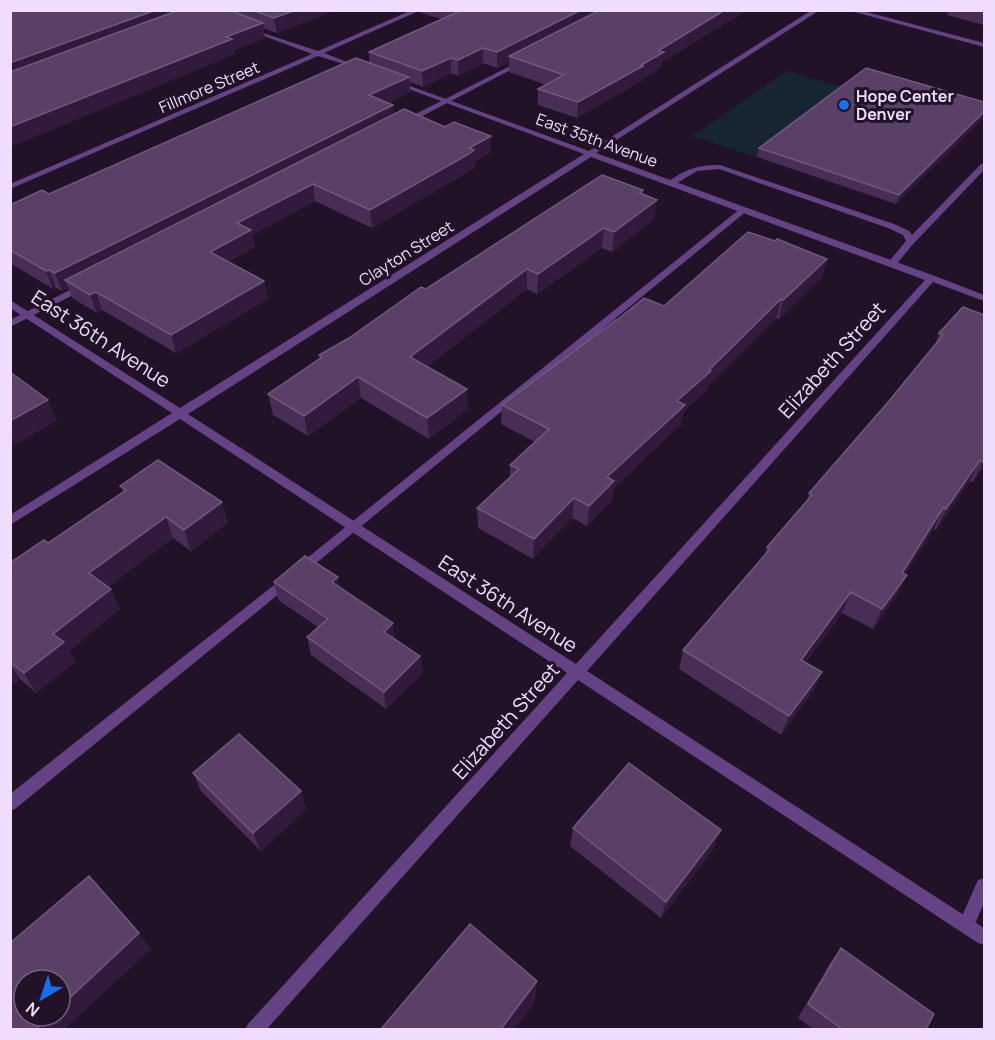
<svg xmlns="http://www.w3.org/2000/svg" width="995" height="1040" viewBox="0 0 995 1040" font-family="Manrope,sans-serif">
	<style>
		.green { fill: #162531 }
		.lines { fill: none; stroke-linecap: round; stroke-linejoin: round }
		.service { fill: #644283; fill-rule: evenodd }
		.minor { fill: #644283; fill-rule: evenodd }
		.tertiary { fill: #644283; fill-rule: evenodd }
		.wall { fill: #482d54 }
		.shaded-wall { fill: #311a3b }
		.building { fill: #5a4066; stroke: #71587d; stroke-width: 1.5 }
		.poi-dot { fill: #186eec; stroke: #211228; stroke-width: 2 }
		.labels { text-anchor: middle; stroke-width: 6; stroke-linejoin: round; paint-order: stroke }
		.far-street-label { font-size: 16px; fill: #f0dcfc; stroke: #211228 }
		.far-poi-label { font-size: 16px; font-weight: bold; fill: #f0dcfc; stroke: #211228; text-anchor: start }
		.street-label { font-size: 20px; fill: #f0dcfc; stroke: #211228 }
	</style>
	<rect width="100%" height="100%" fill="#211228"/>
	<!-- green -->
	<path class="green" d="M787 71 848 89 757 157 692 136Z"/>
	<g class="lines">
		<!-- service -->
		<path class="service" d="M522 60 524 61V63L407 124 400 122Z
			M981 164H984V170L914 243 895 266 892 267 887 264 906 241 903 235 888 228 719 169 697 171 674 185 667 183C682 170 700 164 720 165L894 224 909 231 912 235Z
			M741 208 748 210 304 573H296L294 570 296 567Z
			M84 283 87 284V288L10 327V320Z
			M287 576 291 578 293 581 291 584 15 809 10 811V794L283 578Z
			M984 878V903L972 931 966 933 960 931 958 925 978 880Z"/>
		<!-- minor -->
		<path class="minor" d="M412 10H421L324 53 360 67V69L318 56 10 189V184L312 54 248 30V28L318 51Z
			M812 10H820L596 153 935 276 984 295V301L933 282 587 671 984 928V945L978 943 578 680 266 1030H245L248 1024 567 673 180 419 10 525V515L172 413 10 308V300L180 408 584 154 395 84V82H399L589 151ZM591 157 925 280 576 664 188 414Z"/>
		<!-- tertiary -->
		<path class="tertiary" d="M847 10H859L984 43V47Z"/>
	</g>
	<!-- wall -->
	<path class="wall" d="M10 10H336L277 33 263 28 265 38 234 50 235 54 12 146 10 145Z
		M421 10H747L662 62V67L641 80V81L577 118 538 105V89L546 85 509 72V62L497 68 483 63 458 76 451 73 423 87 410 82V92L388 103 393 115 491 136V152L475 162V167L469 171 372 228 315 201 252 235 255 247 228 262 264 281 268 299 176 353 102 310 97 313 72 298 68 288 62 291 56 288 53 289 10 263V205L49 194 369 62V52L442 19 421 13Z
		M948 10H984V25L947 15Z
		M984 102 896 204 757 157 759 148Z
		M643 190V194L654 219 612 252 602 248 537 294 527 289 426 367 468 409 429 439 361 398 308 436 273 415 268 394 320 359 319 355 349 338 426 289Z
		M827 259 822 277 779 319 776 318 708 386 707 390 683 412 681 424 613 489 612 500 587 526 572 518 533 559 478 528 477 508 510 477V465L535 442 501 424 502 405 617 320Z
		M963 307 984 466 973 482 970 481 936 530 934 529 905 574 897 595 873 629 842 613 806 662 822 672 813 691 781 735 679 669 683 650 765 555 767 547 807 501 809 493 889 401 935 345 939 333Z
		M120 486 228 523 191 551 173 538 108 587 111 589 120 609 69 651 75 662 36 693 20 679 10 686V563L48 543 123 492Z
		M274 582 340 588 395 639 420 656 422 674 386 709 311 655 307 637 318 627 278 600Z
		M193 773 301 791 306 809 261 851 201 791Z
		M573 828 714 848 661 918 570 846Z
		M841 948 926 1029H813L798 1018 830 963Z"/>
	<!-- shaded-wall -->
	<path class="shaded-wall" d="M156 10H196L10 80V63Z
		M296 10H336L277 33 274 18Z
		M581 10H609L509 56V62L497 68V52Z
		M725 10H747L662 62V67L641 80V81L577 118 578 102 641 65 661 49Z
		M263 23 265 38 234 50 235 54 12 146 10 143V127L226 37Z
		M483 48V63L458 76V60Z
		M451 58V73L423 87 422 71Z
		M409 77 410 92 371 111 369 95Z
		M393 105 394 121 65 280 68 288 62 291 55 273Z
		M984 112V118L896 204 899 195Z
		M491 136V152L475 162V167L372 228 370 210 469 148Z
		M313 184 315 201 252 235 255 247 214 270 210 252 237 223Z
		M657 200 654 219 612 252 614 232Z
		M604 228 602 248 537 294 538 274Z
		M827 259 822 277 779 319 783 300Z
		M527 269V289L411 378 410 357Z
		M49 270 56 288 53 289 46 271Z
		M264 281 268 299 176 353 171 335Z
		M96 292 102 310 97 313 90 295Z
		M781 299 776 318 708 386 707 390 683 412 681 424 613 489 612 500 587 526 589 506 607 477 677 401Z
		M358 377 361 398 308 436 304 416Z
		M467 389 468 409 429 439 427 418Z
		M48 400 57 421 14 445 10 437V421Z
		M980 460 970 481 936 530 946 509Z
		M984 460V466L973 482Z
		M574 498 572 518 533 559 534 539Z
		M222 502 228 523 191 551 184 530Z
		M943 508 934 529 893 593 902 573Z
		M166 517 173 538 99 594 89 573Z
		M907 575 897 595 873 629 882 609Z
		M338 577 341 595 332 582Z
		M111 589 120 609 69 651 75 662 36 693 24 673 53 634Z
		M851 592 842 613 794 679 801 660Z
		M393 623 395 641 384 632Z
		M420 656 422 674 386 709 384 692Z
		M10 664 20 679 10 686Z
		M822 672 813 691 781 735 789 716Z
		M301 791 306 809 261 851 253 833Z
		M721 830 714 848 661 918 666 902Z
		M139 933 151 949 65 1029H36L50 1016H60V1007Z
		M537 981 535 1002 515 1029H501Z"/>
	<!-- building -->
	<path class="building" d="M10 10H156L10 63Z
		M179 10H229L263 23 226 37 232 39 10 127V72Z
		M252 10H296L274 18Z
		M462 10H581L497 52 483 48 458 60 451 58 422 71 369 52Z
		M600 10H725L661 49 659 51 664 52 641 65 643 66 578 102 538 89 564 75 509 56Z
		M356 58 409 77 369 95 393 105 55 273 49 270 46 271 10 250V205L42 190 49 194Z
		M866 68 984 102V112L899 195 759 148Z
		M404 109 445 127 454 122 491 136 469 148 474 150 469 154 370 210 313 184 237 223 251 230 210 252 264 281 171 335 96 292 90 295 65 280Z
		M602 175 643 190 640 193 657 200 614 232 604 228 538 274 527 269 410 357 467 389 427 418 358 377 304 416 268 394 322 357 319 355 349 338 421 287 426 289Z
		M748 232 775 241 777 239 827 259 783 300 781 299 709 370 711 371 677 401 685 405 607 477 614 481 589 506 574 498 534 539 477 508 519 469 510 465 549 429 502 405 616 320H617L644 298 664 306Z
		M963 307 984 315V460L983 462 980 460 946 509 943 508 902 573 907 575 882 609 851 592 801 660 822 672 789 716 683 650 770 549 767 547 812 495 809 493 889 401 943 335 939 333Z
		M10 372 48 400 10 421Z
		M158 460 222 502 184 530 166 517 89 573 111 589 53 634 64 642 24 673 10 662V563L44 540 48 543 126 490 120 486Z
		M305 556 338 577 332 582 393 623 384 632 420 656 384 692 307 637 328 619 274 582Z
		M239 734 301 791 253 833 193 773Z
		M629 763 721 830 666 902 573 828Z
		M89 876 139 933 60 1007V980H24V1016H50L36 1029H12L10 1028V943Z
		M470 924 537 981 501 1029H381Z
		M841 948 934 1014 926 1029H842L808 1004Z"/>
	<!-- markers -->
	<circle class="poi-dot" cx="844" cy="105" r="6"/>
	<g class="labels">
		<!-- far-street labels -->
		<g class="far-street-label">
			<text transform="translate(209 87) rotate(-23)" y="6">Fillmore Street</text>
			<text transform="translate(597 140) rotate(20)" y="6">East 35th Avenue</text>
			<text transform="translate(406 253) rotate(-32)" y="6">Clayton Street</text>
		</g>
		<!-- far-poi labels -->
		<g class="far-poi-label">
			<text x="856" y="102">Hope Center<tspan x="856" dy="18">Denver</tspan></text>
		</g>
		<!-- street labels -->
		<g class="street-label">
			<text transform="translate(101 339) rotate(33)" y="7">East 36th Avenue</text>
			<text transform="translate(832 360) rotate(-48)" y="7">Elizabeth Street</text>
			<text transform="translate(508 604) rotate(33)" y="7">East 36th Avenue</text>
			<text transform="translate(506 721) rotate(-48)" y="7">Elizabeth Street</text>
		</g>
	</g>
	<!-- border -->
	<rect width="995" height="1040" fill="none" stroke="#f0dcfc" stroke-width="24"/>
	<!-- north arrow -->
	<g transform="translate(42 998) rotate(219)"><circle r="28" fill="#211228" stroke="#74637d" stroke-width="1.5"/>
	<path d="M0-4.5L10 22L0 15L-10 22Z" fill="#186eec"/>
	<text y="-9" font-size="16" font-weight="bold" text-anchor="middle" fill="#f0dcfc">N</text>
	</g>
</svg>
